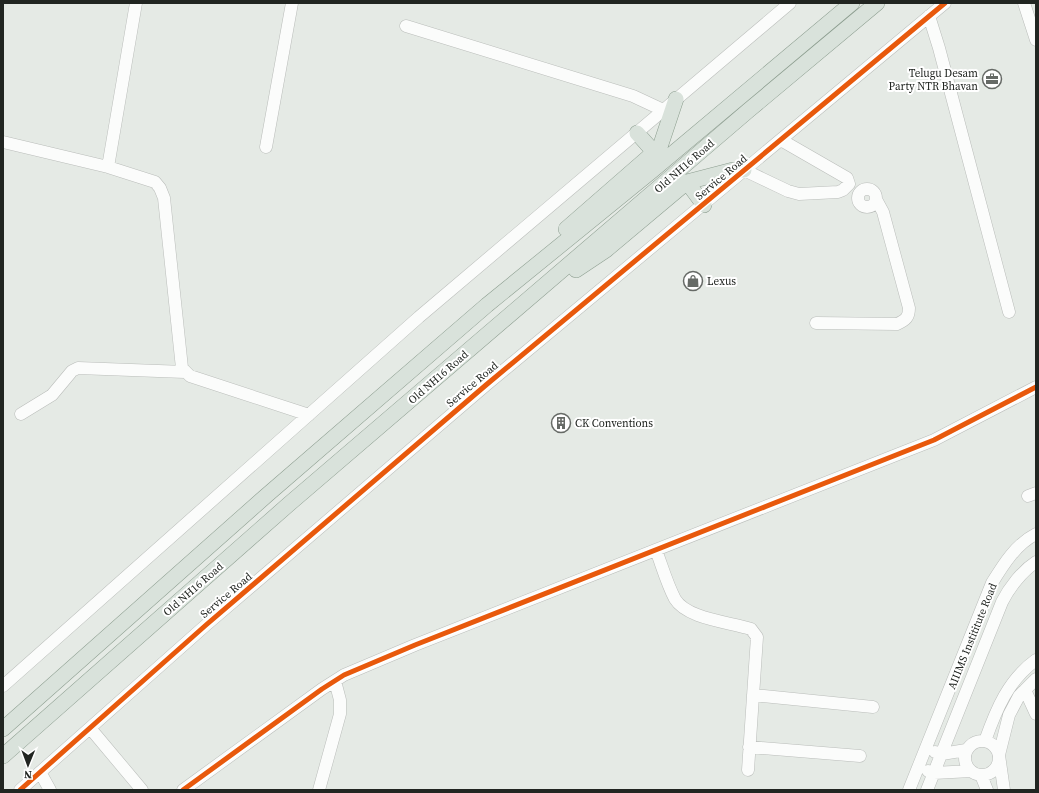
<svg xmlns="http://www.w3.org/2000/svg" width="1039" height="793" viewBox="0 0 1039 793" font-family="'Source Serif 4',serif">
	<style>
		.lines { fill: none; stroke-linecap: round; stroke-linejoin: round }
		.minor-casing { stroke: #babdba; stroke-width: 13 }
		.major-casing { stroke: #8d9e90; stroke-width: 16 }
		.minor { stroke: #fbfcfb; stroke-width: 12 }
		.major { stroke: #d9e2db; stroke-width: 15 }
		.cycleway-casing { stroke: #fff; stroke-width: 8 }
		.cycleway { stroke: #e8590c; stroke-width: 5 }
		.labels { text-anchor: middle; stroke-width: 4; stroke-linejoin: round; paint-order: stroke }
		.poi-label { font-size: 11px; fill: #212521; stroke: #fff; text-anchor: start }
		.street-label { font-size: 11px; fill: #212521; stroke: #fff }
	</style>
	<rect width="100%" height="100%" fill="#e5eae5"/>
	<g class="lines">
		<!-- minor casing -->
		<g class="minor-casing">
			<path id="minor" d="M1024 3 1036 40
				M929 16 939 48 1009 312
				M406 26 633 96 663 110
				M3 142 108 167 155 182 160 188 164 198 182 368 190 376 309 415
				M266 147 292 3
				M108 167 136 3
				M744 170 788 191 799 194 838 192 843 190 849 184 847 178 781 140
				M858 198a9 9 0 1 1 18 0a9 9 0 1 1-18 0Z
				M816 323 897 324C906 320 909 317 909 308L883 212 877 201
				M21 414 52 395 72 371 78 368 185 372
				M1028 496 1036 493
				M656 550C662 566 667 584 675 599 687 619 730 622 751 629L757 637 748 770
				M3 686 419 317 790 3
				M1025 690 1036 714
				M753 695 873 707
				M90 728 142 790
				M965 758a17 17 0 1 1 34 0a17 17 0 1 1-34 0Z
				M985 741C996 710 1008 680 1036 660
				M749 747 860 756
				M935 752 942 754 966 750
				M928 771 934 773 971 771
				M40 772 50 790
				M981 775 987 790
				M20 790 206 625 486 385 945 3
				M183 790 322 689 344 675 415 645 934 440 1036 387
				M319 790 340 714V700L335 681
				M909 790 992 583C1003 565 1016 544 1036 534
				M927 790 1002 602C1009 588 1022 571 1036 562
				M1004 790 999 755 1009 715 1019 696 1036 679"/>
		</g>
		<!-- major casing -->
		<g class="major-casing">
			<path id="major" d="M637 133 654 152
				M687 182 704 205
				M566 229 660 147 676 99
				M576 270 606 250 687 182 733 170H744
				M3 729 267 495 487 305 653 170 852 3
				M3 756 289 504 749 110 877 3"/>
		</g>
		<!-- minor -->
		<use href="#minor" class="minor"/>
		<!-- major -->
		<use href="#major" class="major"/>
		<!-- cycleway casing -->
		<g class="cycleway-casing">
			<path id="cycleway" d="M20 790 206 625 486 385 945 3
				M183 790 322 689 344 675 415 645 934 440 1036 387"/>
		</g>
		<!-- cycleway -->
		<use href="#cycleway" class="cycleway"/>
	</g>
	<!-- icons -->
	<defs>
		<g id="office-ring" transform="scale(1)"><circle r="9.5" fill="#fff" stroke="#666a66" stroke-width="1.5"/><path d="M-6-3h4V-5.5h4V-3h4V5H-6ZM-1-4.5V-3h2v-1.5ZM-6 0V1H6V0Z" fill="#666a66"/></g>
		<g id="shop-ring" transform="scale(1)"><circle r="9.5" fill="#fff" stroke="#666a66" stroke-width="1.5"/><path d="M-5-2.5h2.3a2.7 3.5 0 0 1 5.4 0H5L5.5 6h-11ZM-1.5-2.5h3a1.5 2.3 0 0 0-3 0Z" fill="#666a66"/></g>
		<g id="building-ring" transform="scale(1)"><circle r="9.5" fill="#fff" stroke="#666a66" stroke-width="1.5"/><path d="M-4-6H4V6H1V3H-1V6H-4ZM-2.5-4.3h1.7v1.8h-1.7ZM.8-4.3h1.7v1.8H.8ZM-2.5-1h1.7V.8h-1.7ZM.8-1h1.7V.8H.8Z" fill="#666a66"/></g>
	</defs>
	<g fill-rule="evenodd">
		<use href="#office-ring" x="992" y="79"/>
		<use href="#shop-ring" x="693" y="281"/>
		<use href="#building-ring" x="561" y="423"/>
	</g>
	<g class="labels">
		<!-- poi labels -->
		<g class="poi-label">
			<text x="978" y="77" text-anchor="end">Telugu Desam<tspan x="978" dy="13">Party NTR Bhavan</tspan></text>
			<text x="707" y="285">Lexus</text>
			<text x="575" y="427">CK Conventions</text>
		</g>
		<!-- street labels -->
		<g class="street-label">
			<text transform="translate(684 166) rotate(-41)" y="4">Old NH16 Road</text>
			<text transform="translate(721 177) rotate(-40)" y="4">Service Road</text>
			<text transform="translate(438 377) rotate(-41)" y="4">Old NH16 Road</text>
			<text transform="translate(472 384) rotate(-40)" y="4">Service Road</text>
			<text transform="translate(193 589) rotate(-41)" y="4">Old NH16 Road</text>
			<text transform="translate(226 595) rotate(-40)" y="4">Service Road</text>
			<text transform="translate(972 636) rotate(-68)" y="4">AIIIMS Instititute Road</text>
		</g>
	</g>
	<!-- border -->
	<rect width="1039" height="793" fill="none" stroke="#212521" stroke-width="8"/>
	<!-- north arrow -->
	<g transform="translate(28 765) rotate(181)" stroke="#ffffff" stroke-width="3" paint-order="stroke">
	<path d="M0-3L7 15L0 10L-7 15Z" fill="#212521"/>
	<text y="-6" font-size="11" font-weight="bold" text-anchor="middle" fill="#212521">N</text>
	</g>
</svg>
